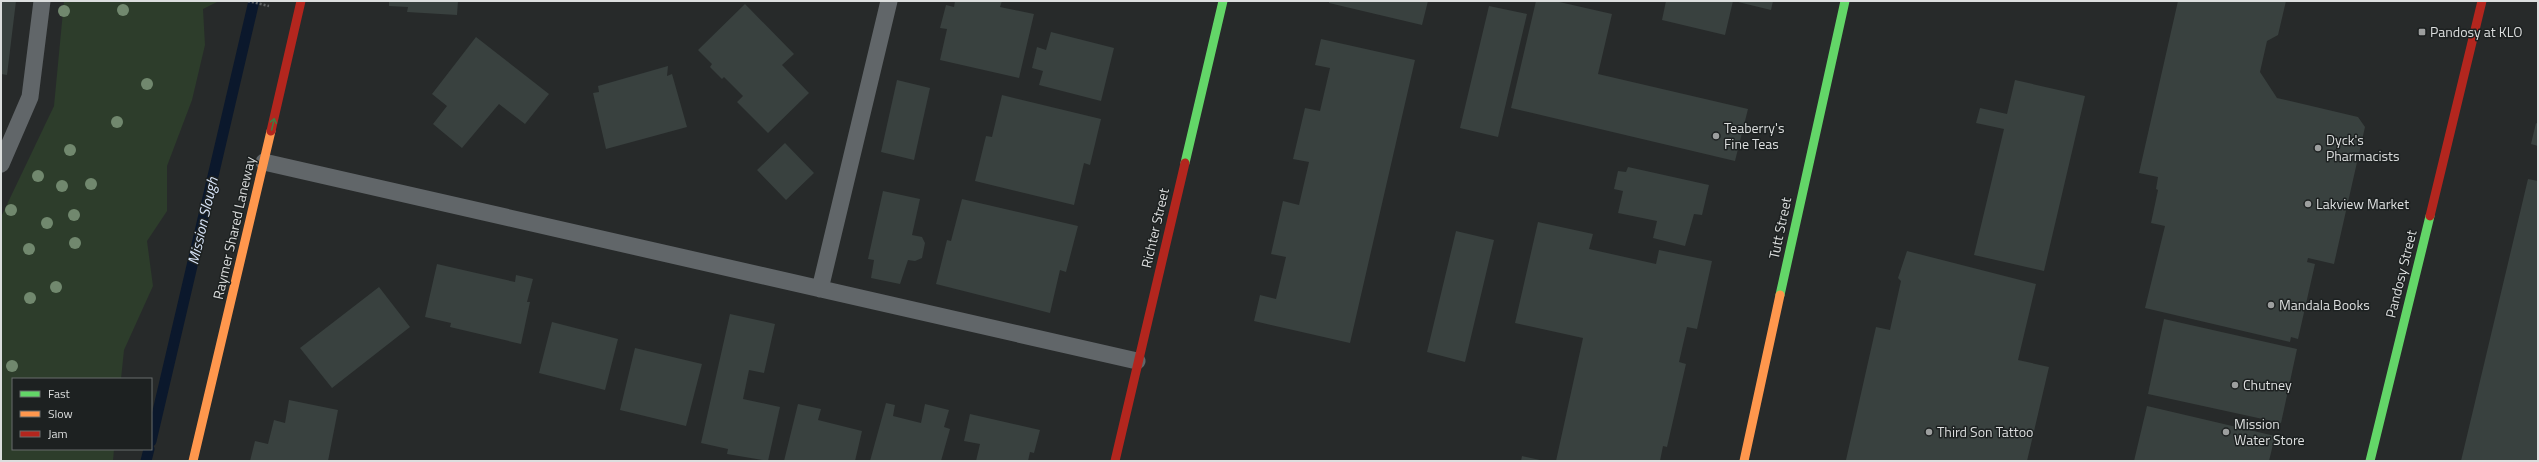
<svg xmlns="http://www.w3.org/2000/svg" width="2539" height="462" viewBox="0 0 2539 462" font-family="'Titillium Web',sans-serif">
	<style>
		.green { fill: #2d3d2b }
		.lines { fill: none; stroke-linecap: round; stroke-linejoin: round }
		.stream { stroke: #0b182c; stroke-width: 11 }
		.building { fill: #39413f }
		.path { stroke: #5e6263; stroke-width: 2.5; stroke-dasharray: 2 2; stroke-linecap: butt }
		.lane { stroke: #616669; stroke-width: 17 }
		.fast { stroke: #63d668; stroke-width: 9 }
		.slow { stroke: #ff974d; stroke-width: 9 }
		.jam { stroke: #b3261e; stroke-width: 9 }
		.tree { fill: #71886e }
		.oneway { stroke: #407c44 }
		.poi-dot { fill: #9d9f9f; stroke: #1d2121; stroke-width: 1.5 }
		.labels { text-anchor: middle; stroke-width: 3; stroke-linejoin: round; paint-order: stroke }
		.poi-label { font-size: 14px; fill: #dcdede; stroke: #1d2121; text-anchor: start }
		.street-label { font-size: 14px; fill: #dcdede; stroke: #1d2121 }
		.water-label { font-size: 15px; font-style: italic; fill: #d7e4f9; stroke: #1d2121 }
	</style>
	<rect width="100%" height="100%" fill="#272a2a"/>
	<!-- green -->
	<path class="green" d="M64 1H219L203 9 205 45 192 100 167 166V211L147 241 153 286 124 350 121 379H13V449H114L113 461H1V217L54 106Z"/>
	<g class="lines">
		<!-- stream -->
		<path class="stream" d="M151 441 254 1
			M146 461 149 449"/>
	</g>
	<!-- building -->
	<path class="building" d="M1 1H16L7 75 1 74Z
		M389 1H458L457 15 407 12 408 7 389 6Z
		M955 1H1002L1000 7 1034 14 1019 78 940 60 947 29 940 28 946 5 954 7Z
		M1329 1H1428L1422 25 1329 3Z
		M1536 1H1555L1612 14 1598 74 1748 109 1735 161 1511 108Z
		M1666 1H1733L1725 35 1662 20Z
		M1734 1H1773L1771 10Z
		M2178 1H2286L2278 35 2267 41 2260 72 2277 98 2358 117 2365 127 2334 264 2308 258 2307 262 2315 264 2298 339 2291 337 2290 342 2145 308 2165 226 2151 223 2158 190 2156 189 2158 177 2139 173Z
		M745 4 794 54 782 65 809 93 768 133 737 102 743 96 724 77 722 79 710 67 712 64 698 50Z
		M1489 6 1527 14 1498 137 1460 128Z
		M1051 32 1114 48 1101 101 1039 85 1043 71 1032 68 1037 47 1046 50Z
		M476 37 549 94 525 124 499 104 462 148 433 124 447 106 432 94Z
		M1321 39 1415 60 1350 343 1254 321 1260 295 1276 299 1286 257 1271 254 1283 201 1299 205 1309 162 1293 159 1305 108 1320 111 1330 68 1315 65Z
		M668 66 667 76 672 74 687 127 606 149 593 93 599 92 598 86Z
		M897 80 930 88 914 160 881 152Z
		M2015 80 2085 96 2044 271 1974 255 2004 129 1976 123 1980 108 2007 114Z
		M1002 95 1101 119 1090 165 1084 163 1074 205 975 181 986 136 992 137Z
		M2536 123 2538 124V146L2531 144Z
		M785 143 814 173 786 200 757 170Z
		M1628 167 1709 185 1702 215 1694 214 1685 246 1653 238 1657 221 1618 213 1623 191 1614 189 1618 171 1626 172Z
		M2528 179 2538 181V461H2461Z
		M883 191 920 199 912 235 922 237 925 243 922 258 915 261 908 260 900 284 871 278 874 260 868 259Z
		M962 199 1078 226 1066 272 1060 270 1050 313 936 284 947 240 951 241Z
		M1538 222 1593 234 1589 249 1656 264 1659 250 1712 261 1697 329 1687 327 1679 362 1686 364 1667 447 1663 446 1660 461H1556L1583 338 1515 323Z
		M1456 231 1494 240 1465 362 1427 352Z
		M1907 251 2036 284 2018 360 2049 367 2027 461 1846 460 1876 327 1890 330 1901 281 1898 278Z
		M437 264 515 282 516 275 533 279 527 302H530L521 344 450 327 451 323 425 317Z
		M379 287 410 327 332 388 300 348Z
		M730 314 775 324 764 373 749 370 743 399 780 407 768 461 727 454 728 449 701 443Z
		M2164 319 2297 349 2281 423 2148 394Z
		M552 322 618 339 605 390 539 373Z
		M635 348 702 364 686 426 620 410Z
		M289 400 338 410 328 461H250L255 441 268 444 274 420 285 423Z
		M886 403 895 405 893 416 921 423 925 404 949 410 944 427 950 429 941 461H870Z
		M798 404 821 409 818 420 862 431 855 461H784Z
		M2147 406 2275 436 2269 461H2134Z
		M970 414 1040 430 1034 453 1030 452 1028 461H976L980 444 964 441Z
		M1522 456 1540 460V461H1521Z"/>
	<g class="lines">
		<!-- path -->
		<path class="path" d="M248 1 269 6"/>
		<!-- lane -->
		<path class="lane" d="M264 162 1137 361
			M1 164 30 97 42 1
			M820 289 889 1"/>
		<!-- fast -->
		<path class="fast" d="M1185 163 1223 1
			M1780 295 1845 1
			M2370 461 2430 216"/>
		<!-- slow -->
		<path class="slow" d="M193 461 271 131
			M1744 461 1780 295"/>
		<!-- jam -->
		<path class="jam" d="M271 131 301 1
			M2430 216 2482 1
			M1115 461 1185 163"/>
	</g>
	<!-- trees -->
	<g class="tree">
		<circle cx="123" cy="10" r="6"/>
		<circle cx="64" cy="11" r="6"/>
		<circle cx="147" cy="84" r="6"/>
		<circle cx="117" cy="122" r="6"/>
		<circle cx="70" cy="150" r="6"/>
		<circle cx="38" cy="176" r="6"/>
		<circle cx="91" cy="184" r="6"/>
		<circle cx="62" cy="186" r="6"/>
		<circle cx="11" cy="210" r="6"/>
		<circle cx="74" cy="215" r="6"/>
		<circle cx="47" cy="223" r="6"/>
		<circle cx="75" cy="243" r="6"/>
		<circle cx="29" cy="249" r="6"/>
		<circle cx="56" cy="287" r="6"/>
		<circle cx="30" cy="298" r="6"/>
		<circle cx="12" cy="366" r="6"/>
	</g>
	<!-- one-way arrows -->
	<defs><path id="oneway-shaft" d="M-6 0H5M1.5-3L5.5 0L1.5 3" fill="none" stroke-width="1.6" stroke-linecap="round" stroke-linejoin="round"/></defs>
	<use class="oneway" href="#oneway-shaft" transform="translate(273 124) rotate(-77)"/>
	<!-- markers -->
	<g class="poi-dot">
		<rect x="2418" y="28" width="8" height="8" rx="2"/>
		<circle cx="1716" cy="136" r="4"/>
		<circle cx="2318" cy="148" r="4"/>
		<circle cx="2308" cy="204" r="4"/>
		<circle cx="2271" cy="305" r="4"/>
		<circle cx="2235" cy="385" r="4"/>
		<circle cx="1929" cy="432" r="4"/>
		<circle cx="2226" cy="432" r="4"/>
	</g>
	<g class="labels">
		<!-- poi labels -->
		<g class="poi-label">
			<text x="2430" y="37">Pandosy at KLO</text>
			<text x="1724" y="133">Teaberry's<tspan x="1724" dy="16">Fine Teas</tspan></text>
			<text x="2326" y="145">Dyck's<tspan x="2326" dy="16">Pharmacists</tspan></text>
			<text x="2316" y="209">Lakview Market</text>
			<text x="2279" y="310">Mandala Books</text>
			<text x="2243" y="390">Chutney</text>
			<text x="2234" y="429">Mission<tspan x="2234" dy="16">Water Store</tspan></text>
			<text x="1937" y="437">Third Son Tattoo</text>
		</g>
		<!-- street labels -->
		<g class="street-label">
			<text transform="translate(234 228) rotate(-77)" y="5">Raymer Shared Laneway</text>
			<text transform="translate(1155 228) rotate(-77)" y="5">Richter Street</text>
			<text transform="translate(1780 228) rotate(-78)" y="5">Tutt Street</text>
			<text transform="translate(2401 274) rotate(-76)" y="5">Pandosy Street</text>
		</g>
		<!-- water labels -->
		<g class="water-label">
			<text transform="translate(203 221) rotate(-77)" y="5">Mission Slough</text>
		</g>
	</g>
	<!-- border -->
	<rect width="2539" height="462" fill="none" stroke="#dcdede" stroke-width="4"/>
	<!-- legend -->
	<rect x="12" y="378" width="140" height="72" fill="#1d2121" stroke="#696d6d"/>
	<rect x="20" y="391" width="20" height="6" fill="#63d668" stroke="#696d6d"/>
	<text x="48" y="398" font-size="12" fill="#dcdede">Fast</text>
	<rect x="20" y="411" width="20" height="6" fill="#ff974d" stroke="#696d6d"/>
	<text x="48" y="418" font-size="12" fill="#dcdede">Slow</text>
	<rect x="20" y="431" width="20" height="6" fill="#b3261e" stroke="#696d6d"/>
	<text x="48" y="438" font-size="12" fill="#dcdede">Jam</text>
</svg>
